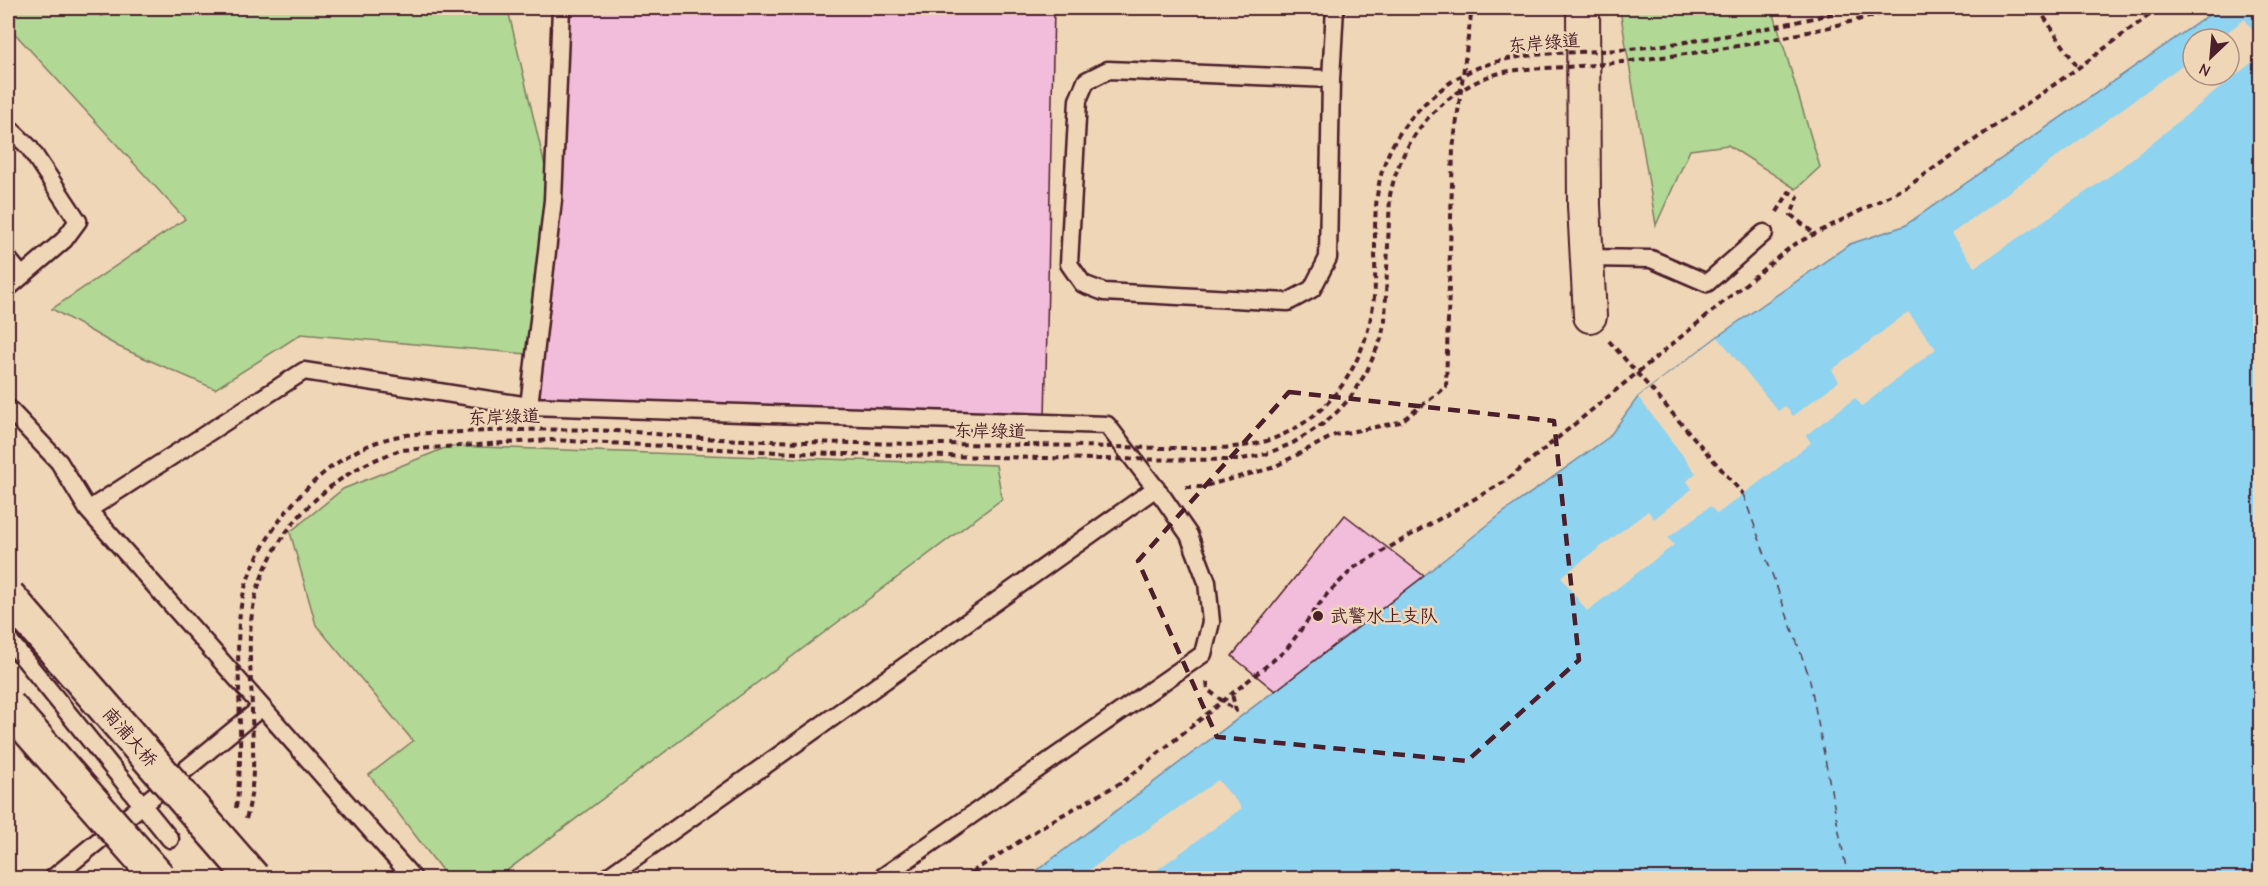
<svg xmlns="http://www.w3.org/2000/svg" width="2268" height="886" viewBox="0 0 2268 886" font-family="'Comic Neue','LXGW WenKai TC',sans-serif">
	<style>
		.green { fill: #b1d894; stroke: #7e7c60; stroke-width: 1.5 }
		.water { fill: #8ed3f0; stroke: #738ba1; stroke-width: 1.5; fill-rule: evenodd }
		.pier { fill: #efd6b7 }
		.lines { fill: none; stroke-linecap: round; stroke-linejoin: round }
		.ferry { stroke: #543a49; stroke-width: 1.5; stroke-dasharray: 8 6; stroke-linecap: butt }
		.building { fill: #f1bdda; stroke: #4a1f2b; stroke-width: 1.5 }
		.lane-casing { stroke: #4a1f2b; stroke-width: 21 }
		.street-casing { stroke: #4a1f2b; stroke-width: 36 }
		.path { stroke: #4a1f2b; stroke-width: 4; stroke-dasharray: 6 4.5; stroke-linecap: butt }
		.lane { stroke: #efd6b7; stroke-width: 16 }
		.street { stroke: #efd6b7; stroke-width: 32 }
		.highway-bridge-casing { stroke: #4a1f2b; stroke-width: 38; stroke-linecap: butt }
		.path-bridge { stroke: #4a1f2b; stroke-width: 4; stroke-dasharray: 6 4.5; stroke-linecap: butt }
		.highway-bridge { stroke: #efd6b7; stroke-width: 33 }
		.marked { fill: none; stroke: #4a1f2b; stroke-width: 4.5; stroke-dasharray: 12 8; stroke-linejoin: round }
		.poi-dot { fill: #4a1f2b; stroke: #efd6b7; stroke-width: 2 }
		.labels { text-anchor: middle; stroke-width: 5; stroke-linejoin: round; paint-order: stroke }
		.street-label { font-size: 18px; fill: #4a1f2b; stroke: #efd6b7 }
		.poi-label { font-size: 18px; fill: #4a1f2b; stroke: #efd6b7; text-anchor: start }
	</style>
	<rect width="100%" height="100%" fill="#efd6b7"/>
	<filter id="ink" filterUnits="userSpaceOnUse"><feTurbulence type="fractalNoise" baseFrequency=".0167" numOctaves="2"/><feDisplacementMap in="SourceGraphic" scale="12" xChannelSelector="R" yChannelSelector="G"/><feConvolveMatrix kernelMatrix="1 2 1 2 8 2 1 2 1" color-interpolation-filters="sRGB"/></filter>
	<g filter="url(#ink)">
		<!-- green -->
		<path class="green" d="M8 8H90L102 16 116 8H462L509 14 553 200 539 355 301 334 215 389 119 347 52 309 185 219 8 26Z
			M1640 8H1784L1773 11 1820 167 1796 189 1728 145 1690 150 1656 225 1620 10Z
			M450 446 996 465 1002 499 497 878H466L444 873 369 775 413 741 316 625 290 532 343 489Z"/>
		<!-- water -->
		<path class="water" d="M2219 8H2260V878H1027L1363 624 1504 512 1609 437 1638 397 1718 336 1850 244 1904 226ZM2193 39H2229V75H2193Z"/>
		<!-- pier -->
		<path class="pier" d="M2245 19 2260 42V56L2114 173 1975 267 1951 234 2193 57V75H2229V39H2218Z
			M1908 312 1936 349 1862 406 1855 398 1806 435 1811 443 1717 514 1710 506 1668 538 1674 545 1587 611 1561 577 1648 511 1654 519 1692 489 1687 481 1696 473 1638 397 1718 337 1778 411 1785 406 1793 416 1839 381 1832 370Z
			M1218 780 1242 808 1146 878H1078Z"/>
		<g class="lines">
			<!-- ferry -->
			<path class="ferry" d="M1743 494 1809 676 1848 878"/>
		</g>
		<!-- building -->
		<path class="building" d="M561 8H1054L1045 419 540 401 539 355Z
			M1345 515 1424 576 1275 691 1232 656Z"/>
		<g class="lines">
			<!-- lane casing -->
			<g class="lane-casing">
				<path id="lane" d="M1331 79 1108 70 1086 81 1078 100 1069 264 1083 284 1104 292 1288 302 1312 289 1328 258 1331 79 1335 8
					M8 127 29 147 78 221 64 240 8 288
					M1587 258 1651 259 1707 283 1764 233
					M8 259 22 276
					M529 406 553 200 561 8
					M8 408 59 462 88 510 413 878
					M88 510 304 371 529 406 1107 425 1164 499 1189 535 1207 582 1211 622 1203 654 881 878
					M8 639 170 839
					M53 878 262 707
					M606 878 1156 488"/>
			</g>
			<!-- street casing -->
			<g class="street-casing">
				<path id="street" d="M1583 8 1584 206 1590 316"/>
			</g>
			<!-- path -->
			<path class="path" d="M2038 8 2078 68
				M1777 212 1789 192 1798 197 1791 215 1815 234
				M1609 341 1743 494
				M1186 487H1201L1272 468 1335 435 1400 422 1446 387 1453 149 1472 8
				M1207 682 1208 690 1236 711 1232 694
				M963 878 1048 823 1124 781"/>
			<!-- lane -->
			<use href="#lane" class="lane"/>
			<!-- street -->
			<use href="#street" class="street"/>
			<!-- highway-bridge casing -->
			<g class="highway-bridge-casing">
				<path id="highway-bridge" d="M8 596 253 878
					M8 706 159 878"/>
			</g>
			<!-- path-bridge -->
			<path class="path-bridge" d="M1124 781 1286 650 1327 594 1355 567 1504 482 1793 245 1907 187 2078 68 2159 8
				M236 808C242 768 240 728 239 688 238 649 235 608 251 571 274 517 321 462 377 442 409 431 430 434 463 432 513 430 564 428 615 431 643 432 672 436 701 438 828 445 955 443 1081 446 1114 447 1146 448 1179 448 1211 448 1244 450 1275 438 1339 413 1372 350 1375 284 1376 248 1372 210 1381 175 1391 136 1418 105 1451 82 1502 47 1571 55 1630 49 1705 41 1781 27 1854 8
				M246 819C256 784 253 750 252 714 252 681 247 647 252 614 260 557 299 506 347 475 363 464 382 457 400 450L550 440 797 453 1093 459 1238 460 1266 454 1293 443 1323 424 1337 412 1350 398 1367 371 1381 339 1385 320 1390 195C1401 144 1430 104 1478 81 1506 67 1537 69 1567 67 1596 65 1625 62 1653 58 1737 49 1821 31 1902 8"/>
			<!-- highway-bridge -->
			<use href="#highway-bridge" class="highway-bridge"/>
		</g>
	</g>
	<!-- marked area -->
	<path class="marked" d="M1289 392 1554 421 1579 660 1467 761 1217 737 1138 561Z"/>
	<!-- markers -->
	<circle class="poi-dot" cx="1318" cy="616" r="6"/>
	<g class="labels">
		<!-- street labels -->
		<g class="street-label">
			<text transform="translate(1544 43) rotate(-5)" y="6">东岸绿道</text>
			<text transform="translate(504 417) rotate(-2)" y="6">东岸绿道</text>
			<text transform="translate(990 431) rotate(1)" y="6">东岸绿道</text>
			<text transform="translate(130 737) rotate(49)" y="6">南浦大桥</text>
		</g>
		<!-- poi labels -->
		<g class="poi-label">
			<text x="1330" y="622">武警水上支队</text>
		</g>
	</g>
	<!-- margin -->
	<rect width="2268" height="886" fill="none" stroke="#efd6b7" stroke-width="30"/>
	<rect x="15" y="15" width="2238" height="856" fill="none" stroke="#4a1f2b" stroke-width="2" filter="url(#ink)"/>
	<!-- north arrow -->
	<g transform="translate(2211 57) rotate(206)"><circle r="28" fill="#efd6b7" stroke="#ad8d7f" stroke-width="1.5"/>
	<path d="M0-4.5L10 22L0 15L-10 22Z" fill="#4a1f2b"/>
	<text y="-9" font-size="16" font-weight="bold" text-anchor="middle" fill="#4a1f2b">N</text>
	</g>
</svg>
